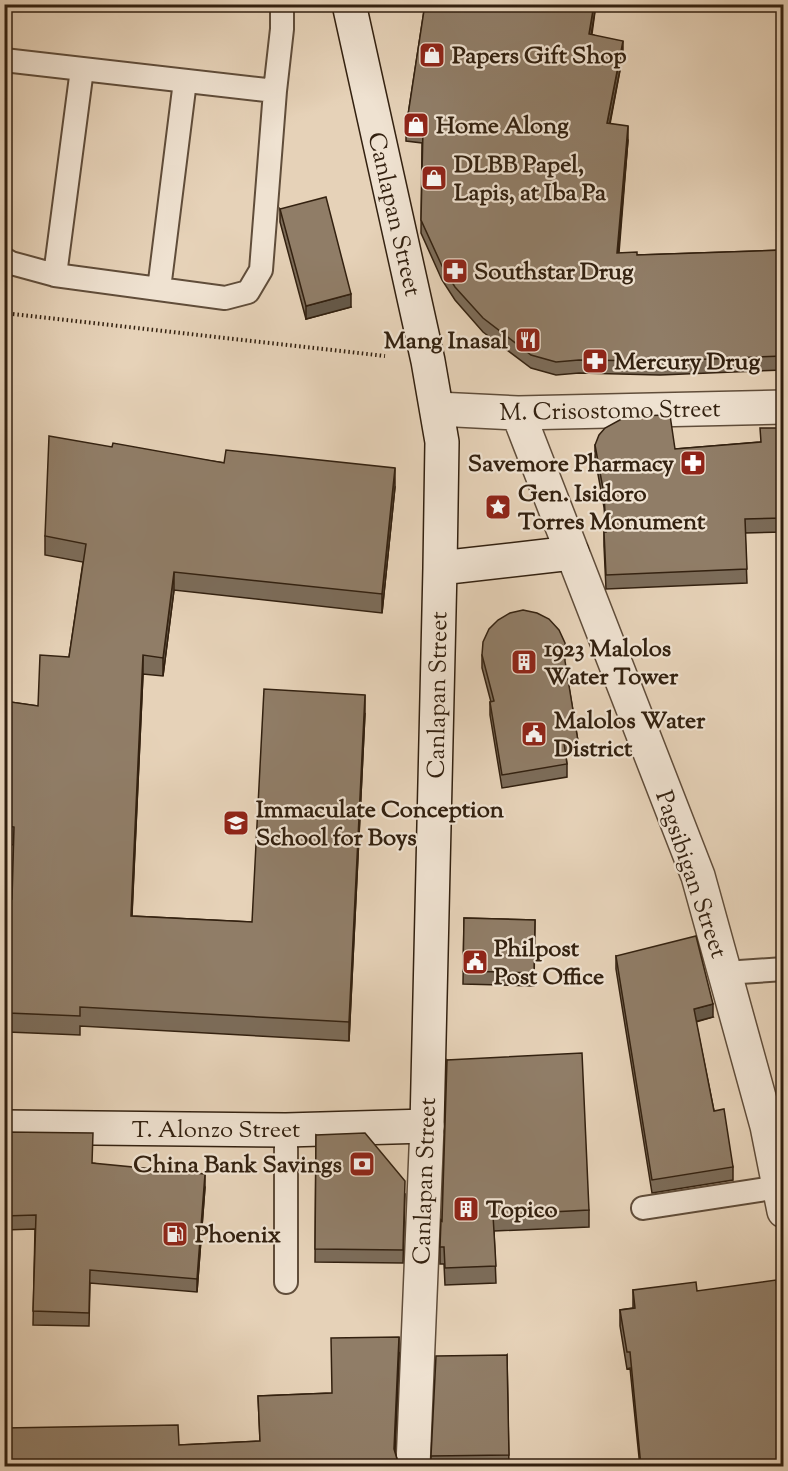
<svg xmlns="http://www.w3.org/2000/svg" width="788" height="1471" viewBox="0 0 788 1471" font-family="'Sorts Mill Goudy',serif">
	<style>
		.lines { fill: none; stroke-linecap: round; stroke-linejoin: round }
		.service-casing { stroke: #604d3a; stroke-width: 26 }
		.minor-casing { stroke: #604d3a; stroke-width: 36 }
		.secondary-casing { stroke: #332110; stroke-width: 36 }
		.path { stroke: #332110; stroke-width: 4; stroke-dasharray: 1.5 3; stroke-linecap: butt }
		.service { stroke: #efe2d1; stroke-width: 22 }
		.minor { stroke: #efe2d1; stroke-width: 33 }
		.secondary { stroke: #efe2d1; stroke-width: 33 }
		.wall { fill: #7c6c59; stroke: #332110; stroke-width: 1.5 }
		.shaded-wall { fill: #655848; stroke: #332110; stroke-width: 1.5 }
		.building { fill: #907d67; stroke: #332110; stroke-width: 1.5 }
		.labels { text-anchor: middle; stroke-width: 4.5; stroke-linejoin: round; paint-order: stroke }
		.poi-label { font-size: 24px; font-weight: bold; fill: #332110; stroke: #efe2d1; text-anchor: start }
		.street-label { font-size: 24px; fill: #332110; stroke: #efe2d1 }
	</style>
	<rect width="100%" height="100%" fill="#e6d2b8"/>
	<filter id="stains"><feTurbulence type="fractalNoise" baseFrequency=".00333" numOctaves="4"/><feColorMatrix values="0 0 0 0 .2 0 0 0 0 .09 0 0 0 0 .02 0 0 0 .5 -.17"/></filter>
	<radialGradient id="worn" r=".72"><stop offset=".6" stop-color="#630" stop-opacity="0"/><stop offset="1" stop-color="#630" stop-opacity=".3"/></radialGradient>
	<g class="lines">
		<!-- service casing -->
		<g class="service-casing">
			<path id="service" d="M4 60 275 91
				M4 259 11 263 55 275 225 298 248 292 261 270 275 91 282 29V4
				M55 275 82 69
				M159 289 185 81
				M725 973 784 969
				M286 1130V1282
				M643 1208 779 1187"/>
		</g>
		<!-- minor casing -->
		<g class="minor-casing">
			<path id="minor" d="M437 409 518 413 784 407
				M518 413 698 876 767 1126 784 1211
				M413 1466 427 1126"/>
		</g>
		<!-- secondary casing -->
		<g class="secondary-casing">
			<path id="secondary" d="M440 568 572 553
				M4 1127 286 1130 427 1126 440 568 442 442 428 361 349 4"/>
		</g>
		<!-- path -->
		<path class="path" d="M4 313 385 356"/>
		<!-- service -->
		<use href="#service" class="service"/>
		<!-- minor -->
		<use href="#minor" class="minor"/>
		<!-- secondary -->
		<use href="#secondary" class="secondary"/>
	</g>
	<!-- wall -->
	<path class="wall" d="M425 4H596L592 34 623 54 610 124 628 140 619 253 637 255 783 250V370L660 375 579 373 556 375 531 368 483 332 455 300 442 280 421 233 422 143 406 141V128Z
		M280 209 351 307 306 319 280 222Z
		M783 428V532L745 533 747 583 606 589 604 546V532H606L604 507 595 458V445L675 449 760 442Z
		M112 447 395 487 382 613 174 590 163 676 143 674 132 916 252 922 365 713 349 1041 80 1026V1035L8 1032 9 998H4V899H12L14 845 4 843V701L38 706 69 657 83 562 45 555V536Z
		M482 655 565 663 578 741V754L566 756 567 764V777L502 788 490 715V702H491L482 668Z
		M464 918 535 920 534 986 463 984Z
		M616 956 713 1017 696 1022 714 1111 733 1167V1180L652 1193 616 969Z
		M447 1060 589 1210V1227L494 1231 496 1283 445 1285 444 1264H440V1247L442 1221Z
		M4 1132 93 1163 205 1187 197 1292 90 1283 89 1326 33 1325 35 1229 4 1230Z
		M316 1135 405 1194 403 1263 315 1262Z
		M633 1290 697 1291 783 1467H640L630 1368 627 1369 620 1326V1310L633 1308Z
		M399 1353 395 1452 397 1459 179 1445 260 1441 258 1396 332 1393Z
		M507 1355 509 1467H431V1456Z"/>
	<!-- shaded-wall -->
	<path class="shaded-wall" d="M594 4H596L589 48V34Z
		M623 41V54L607 137V123Z
		M628 126V140L617 267V253Z
		M351 294V307L306 319V306Z
		M6 447V465L4 474V455Z
		M395 468V487L382 613V594Z
		M174 572V590L163 676V658Z
		M143 655V674L131 934V916Z
		M365 695V713L349 1041V1022Z
		M713 1004V1017L694 1022V1009Z
		M205 1174V1187L197 1292V1279Z
		M399 1337V1353L394 1465V1449Z"/>
	<!-- building -->
	<path class="building" d="M425 4H594L589 34 623 41 607 123 628 126 617 253 637 252V255L783 250V356L660 361 579 360 556 362 531 355 483 318 455 287 442 266 421 220 423 129 406 128Z
		M326 197 351 294 306 306 280 209Z
		M670 415 675 449 761 442 760 428H783V518L745 519 747 569 606 575 604 532H606L604 494 595 445 599 435 605 428 627 416Z
		M49 436 112 447 113 443 224 463 226 450 395 468 382 594 174 572 163 658 143 655 131 916 252 922 264 689 365 695 349 1022 80 1007V1016L8 1013 9 980H4V899H12L14 827 4 825V701L38 706 40 655 69 657 86 544 45 536Z
		M523 610 537 613 549 619 559 630 565 643V661L578 741 564 743 567 764 502 775 490 702 494 701 482 655 483 642 489 629 498 620 510 613Z
		M464 918 535 920 534 973 463 971Z
		M696 936 713 1004 694 1009 714 1111 724 1109 733 1167 652 1180 616 956Z
		M582 1053 589 1210 493 1215 496 1266 445 1268 444 1247H440L441 1220 442 1221 447 1060Z
		M4 1132 93 1133 92 1163 205 1174 197 1279 90 1270 89 1313 33 1311 36 1215 4 1216Z
		M365 1133 405 1181 403 1250 315 1249 316 1135Z
		M776 1280 783 1337V1467H641L630 1352H627L620 1310 635 1308 633 1290 696 1282 697 1291Z
		M399 1337 394 1449 397 1459 405 1467H4V1428L178 1425 179 1445 260 1441 258 1396 332 1393 331 1338Z
		M507 1355 509 1455 431 1456 436 1356Z"/>
	<!-- icons -->
	<defs>
		<g id="shop-square" transform="scale(1.35)"><rect x="-9" y="-9" width="18" height="18" rx="4" fill="#8f2418" stroke="#efe2d1"/><path d="M-5-2.5h2.3a2.7 3.5 0 0 1 5.4 0H5L5.5 6h-11ZM-1.5-2.5h3a1.5 2.3 0 0 0-3 0Z" fill="#fff"/></g>
		<g id="pharmacy-square" transform="scale(1.35)"><rect x="-9" y="-9" width="18" height="18" rx="4" fill="#8f2418" stroke="#efe2d1"/><path d="M-2-6h4v4h4v4h-4v4h-4v-4h-4v-4h4Z" fill="#fff"/></g>
		<g id="restaurant-square" transform="scale(1.35)"><rect x="-9" y="-9" width="18" height="18" rx="4" fill="#8f2418" stroke="#efe2d1"/><path d="M-5-6h1v4h1v-4h1v4h1v-4h1v5L-1.5 .5V6h-2V.5L-5-1ZM5-6V6H3V1.5H1.5Q1.5-4 5-6Z" fill="#fff"/></g>
		<g id="sight-square" transform="scale(1.35)"><rect x="-9" y="-9" width="18" height="18" rx="4" fill="#8f2418" stroke="#efe2d1"/><path d="M0-6L1.8-2.2L6-1.7L2.9 1.2L3.7 5.4L0 3.3L-3.7 5.4L-2.9 1.2L-6-1.7L-1.8-2.2Z" fill="#fff"/></g>
		<g id="building-square" transform="scale(1.35)"><rect x="-9" y="-9" width="18" height="18" rx="4" fill="#8f2418" stroke="#efe2d1"/><path d="M-4-6H4V6H1V3H-1V6H-4ZM-2.5-4.3h1.7v1.8h-1.7ZM.8-4.3h1.7v1.8H.8ZM-2.5-1h1.7V.8h-1.7ZM.8-1h1.7V.8H.8Z" fill="#fff"/></g>
		<g id="civic-square" transform="scale(1.35)"><rect x="-9" y="-9" width="18" height="18" rx="4" fill="#8f2418" stroke="#efe2d1"/><path d="M-.6-6.5H3V-4.5H.6V-3L4-1V1h2V6H-6V1h2V-1L-.6-3ZM-1.2 2.5V6h2.4V2.5Z" fill="#fff"/></g>
		<g id="school-square" transform="scale(1.35)"><rect x="-9" y="-9" width="18" height="18" rx="4" fill="#8f2418" stroke="#efe2d1"/><path d="M0-5L7-2L0 1L-7-2ZM-4 1L0 2.5L4 1V4Q0 6-4 4Z" fill="#fff"/></g>
		<g id="bank-square" transform="scale(1.35)"><rect x="-9" y="-9" width="18" height="18" rx="4" fill="#8f2418" stroke="#efe2d1"/><path d="M-6-4H6V4H-6ZM0-2.3a2.3 2.3 0 1 0 0 4.6a2.3 2.3 0 1 0 0-4.6Z" fill="#fff"/></g>
		<g id="fuel-square" transform="scale(1.35)"><rect x="-9" y="-9" width="18" height="18" rx="4" fill="#8f2418" stroke="#efe2d1"/><path d="M-5.5-6h7V0h2V4h1.3V-2.5L3-4.5l.8-.8L6-3V5H2.5V1h-1V6h-7ZM-4.2-4.7v3.2H.2V-4.7Z" fill="#fff"/></g>
	</defs>
	<g fill-rule="evenodd">
		<use href="#shop-square" x="432" y="55"/>
		<use href="#shop-square" x="416" y="125"/>
		<use href="#shop-square" x="434" y="178"/>
		<use href="#pharmacy-square" x="455" y="271"/>
		<use href="#restaurant-square" x="528" y="340"/>
		<use href="#pharmacy-square" x="595" y="361"/>
		<use href="#pharmacy-square" x="693" y="463"/>
		<use href="#sight-square" x="498" y="507"/>
		<use href="#building-square" x="524" y="662"/>
		<use href="#civic-square" x="534" y="734"/>
		<use href="#school-square" x="236" y="823"/>
		<use href="#civic-square" x="475" y="962"/>
		<use href="#bank-square" x="362" y="1164"/>
		<use href="#building-square" x="466" y="1209"/>
		<use href="#fuel-square" x="175" y="1234"/>
	</g>
	<g class="labels">
		<!-- poi labels -->
		<g class="poi-label">
			<text x="452" y="63">Papers Gift Shop</text>
			<text x="436" y="133">Home Along</text>
			<text x="454" y="172">DLBB Papel,<tspan x="454" dy="28">Lapis, at Iba Pa</tspan></text>
			<text x="474" y="279">Southstar Drug</text>
			<text x="508" y="348" text-anchor="end">Mang Inasal</text>
			<text x="614" y="369">Mercury Drug</text>
			<text x="674" y="471" text-anchor="end">Savemore Pharmacy</text>
			<text x="518" y="501">Gen. Isidoro<tspan x="518" dy="28">Torres Monument</tspan></text>
			<text x="544" y="656">1923 Malolos<tspan x="544" dy="28">Water Tower</tspan></text>
			<text x="554" y="728">Malolos Water<tspan x="554" dy="28">District</tspan></text>
			<text x="256" y="817">Immaculate Conception<tspan x="256" dy="28">School for Boys</tspan></text>
			<text x="494" y="956">Philpost<tspan x="494" dy="28">Post Office</tspan></text>
			<text x="342" y="1172" text-anchor="end">China Bank Savings</text>
			<text x="486" y="1217">Topico</text>
			<text x="195" y="1242">Phoenix</text>
		</g>
		<!-- street labels -->
		<g class="street-label">
			<text transform="translate(395 214) rotate(77)" y="8">Canlapan Street</text>
			<text transform="translate(610 410) rotate(-1)" y="8">M. Crisostomo Street</text>
			<text transform="translate(437 695) rotate(-89)" y="8">Canlapan Street</text>
			<text transform="translate(692 874) rotate(71)" y="8">Pagsibigan Street</text>
			<text x="216" y="1137">T. Alonzo Street</text>
			<text transform="translate(424 1181) rotate(-88)" y="8">Canlapan Street</text>
		</g>
	</g>
	<!-- margin -->
	<rect width="788" height="1471" fill="none" stroke="#e6d2b8" stroke-width="24"/>
	<rect x="6" y="6" width="776" height="1459" fill="none" stroke="#332110" stroke-width="3"/>
	<rect x="12" y="12" width="764" height="1447" fill="none" stroke="#332110" stroke-width="1.5"/>
	<rect width="100%" height="100%" filter="url(#stains)"/>
	<rect width="100%" height="100%" fill="url(#worn)"/>
</svg>
